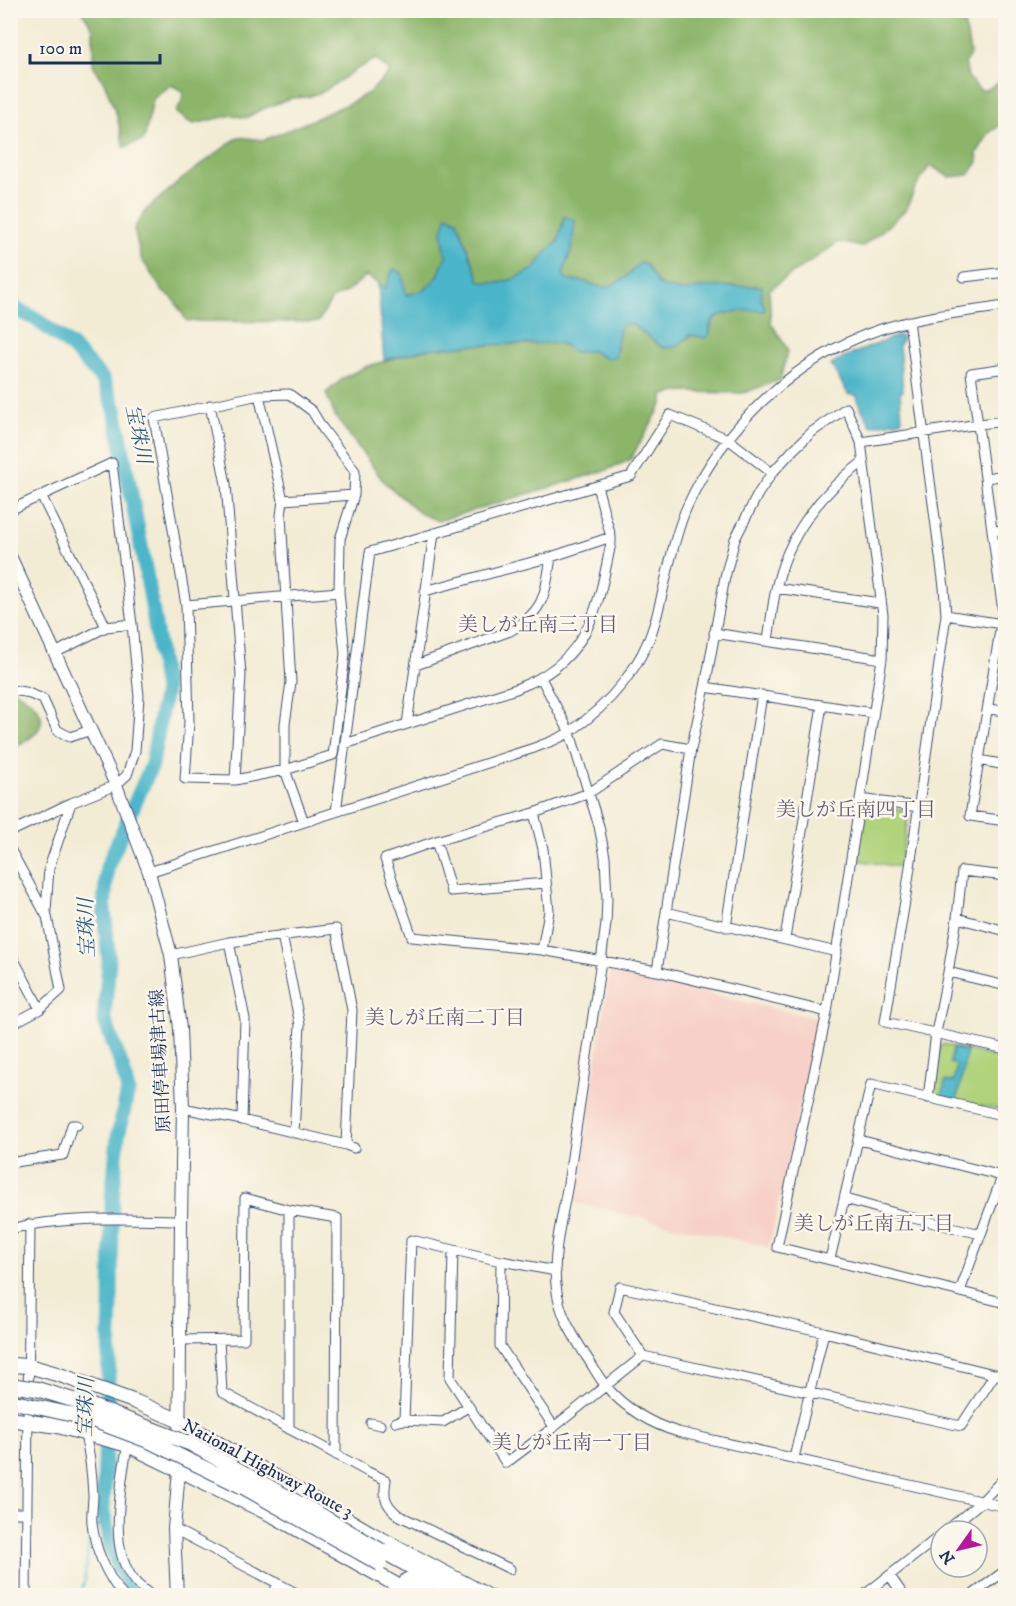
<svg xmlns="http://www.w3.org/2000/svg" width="1016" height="1606" viewBox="0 0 1016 1606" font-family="'IM FELL DW Pica','Noto Serif JP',serif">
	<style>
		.built { fill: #f7d1c7 }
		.green { fill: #b1d37b; stroke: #66816c; stroke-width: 1.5 }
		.forest { fill: #8cb56b; stroke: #547264; stroke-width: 1.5 }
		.water { fill: #4cb6c9; stroke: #347294; stroke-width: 1.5 }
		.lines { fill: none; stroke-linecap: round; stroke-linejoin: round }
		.stream { stroke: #4cb6c9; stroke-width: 2 }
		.river { stroke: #4cb6c9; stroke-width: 15 }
		.minor-casing { stroke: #3b4b70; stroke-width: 11 }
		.major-casing { stroke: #3b4b70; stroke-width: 14 }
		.highway-casing { stroke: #3b4b70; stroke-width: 16 }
		.minor { stroke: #fff; stroke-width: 9 }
		.major { stroke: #fff; stroke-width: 12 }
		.highway { stroke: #fff; stroke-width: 14 }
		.highway-bridge-casing { stroke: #3b4b70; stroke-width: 16; stroke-linecap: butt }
		.highway-bridge { stroke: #fff; stroke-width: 14 }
		.labels { text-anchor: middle; stroke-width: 5; stroke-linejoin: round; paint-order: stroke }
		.street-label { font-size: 18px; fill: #1b2f5e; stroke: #fbf7ec }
		.water-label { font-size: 20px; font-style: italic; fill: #2a587e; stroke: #fbf7ec }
		.neighbourhood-label { font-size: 20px; fill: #655c75; stroke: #fbf7ec }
	</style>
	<rect width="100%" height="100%" fill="#fbf7ec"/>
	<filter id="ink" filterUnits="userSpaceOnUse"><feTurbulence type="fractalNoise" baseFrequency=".0167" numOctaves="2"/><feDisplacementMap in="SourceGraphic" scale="12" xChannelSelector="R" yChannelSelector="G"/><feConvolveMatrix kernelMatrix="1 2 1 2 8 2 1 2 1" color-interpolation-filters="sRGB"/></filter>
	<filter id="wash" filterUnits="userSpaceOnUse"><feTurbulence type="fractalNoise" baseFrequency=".008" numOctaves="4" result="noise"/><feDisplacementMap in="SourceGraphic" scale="24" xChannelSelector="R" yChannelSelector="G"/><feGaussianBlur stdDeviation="1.35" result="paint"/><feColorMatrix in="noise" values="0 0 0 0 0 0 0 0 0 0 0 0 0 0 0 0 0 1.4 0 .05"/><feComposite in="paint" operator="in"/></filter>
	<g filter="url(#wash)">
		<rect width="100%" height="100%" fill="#f3ecd5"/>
		<!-- built -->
		<path class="built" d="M610 971 819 1019 769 1247 575 1203Z"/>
		<!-- green -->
		<path class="green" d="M868 805 907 810 909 813 900 867 856 860 865 807Z
			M943 1044 1005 1059V1111L935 1096 933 1092 940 1046Z"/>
		<!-- forest -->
		<path class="forest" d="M82 11H960L967 34 970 54 965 63 968 77 980 90H986L1005 79V122L989 133 977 153 978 162 969 175 949 177 930 165 914 190 907 208 889 225 862 247 838 242C816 260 791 272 769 290L771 323 788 350 780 380 743 393 679 392 663 395V403L630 460 604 471 438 521 420 513 384 482 335 416 326 393 345 377 365 367 426 349 472 345 560 343 574 352 592 351 601 357 617 351V340L621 325 632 324 663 348 677 347C689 335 693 335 710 334 711 318 715 317 729 313L737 286 706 287 685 291 676 290 658 285 647 265 640 263 625 278 609 287H601L586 282 567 280 563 274 572 247 564 218 558 242 548 250 534 269 516 278 500 283 480 282 457 220 442 231 446 256 438 276 425 290 406 295 402 273 390 279 384 290 378 283 366 276 346 292 332 299 318 322 187 321 172 297 163 292 141 258 134 229 146 210 177 183 238 137 264 140 310 121 354 101 370 92 390 72 376 59 357 69 326 90 308 97 291 98 260 110 246 118 232 115 194 124 188 121 176 112 182 101 183 91 171 85 153 99 144 140 124 147 117 116 104 82 93 65V29Z
			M10 688C24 695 51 712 38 730 32 739 20 744 11 748Z"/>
		<!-- water -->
		<path class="water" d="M447 215 457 220 480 282 500 283 516 278 534 269 548 250 558 242 564 217 575 220 572 247 563 274 567 280 586 282 601 287H609L625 278 640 263 646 265 659 285 676 290 685 291 706 287 762 286 761 299 765 307 764 311C752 309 716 311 711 323 709 327 710 330 710 334L705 338 691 335 685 339 677 347 663 348 632 324 621 325C617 336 618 347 615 357L607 359 592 351 574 352 560 343 472 345 426 349 384 360 378 283 385 289 393 269 402 273 406 295 425 290 438 276 446 256 442 231Z
			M899 335 903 338 899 345 903 391 900 393 902 419 900 421 871 426 860 406 857 396 852 394 849 395 831 365 847 356Z
			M953 1048 967 1051 957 1100 942 1096 945 1081 953 1082 957 1065 950 1063Z"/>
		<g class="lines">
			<!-- stream -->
			<path class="stream" d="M96 1527 104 1520
				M80 1596 84 1583 90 1533"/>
			<!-- river -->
			<path class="river" d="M10 306 36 319 72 347 103 380 115 409 151 599 165 690 152 764 107 867 104 909 109 961 104 1018 122 1067 128 1091 118 1136 112 1200 111 1306 103 1511 112 1553 126 1580 140 1596"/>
		</g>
	</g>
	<g filter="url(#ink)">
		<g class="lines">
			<!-- minor casing -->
			<g class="minor-casing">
				<path id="minor" d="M964 277 1006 272
					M909 321 944 587 946 615 906 895 885 1022 1006 1049
					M1006 368 971 373 1003 612 970 816 1006 821
					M289 394 312 411 323 429 355 471 354 495 340 539 339 592 345 654 333 755 285 770 235 780 185 779 189 722 186 605 154 418 259 395Z
					M259 395 283 500
					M210 405 226 484 241 675 235 780
					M861 442 979 424 1006 421
					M986 478 1006 475
					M42 497 106 627
					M10 510 112 463 132 624 139 697 135 751 127 775 116 785 71 803 10 832
					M992 531 1006 530
					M776 588 880 603
					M425 591 551 557 611 537
					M186 605 339 592
					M946 615 1002 624
					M714 633 882 659
					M768 640C771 623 772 606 776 589 787 537 820 493 863 462
					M55 653 106 627 132 624
					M416 665 510 631C545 611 545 594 551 557
					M541 678 570 733 599 826 605 857 607 899 606 924 601 961C590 1033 580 1105 569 1177 564 1212 552 1249 556 1285 559 1314 571 1332 586 1356 593 1366 598 1377 606 1386 624 1408 651 1424 678 1432L1006 1507
					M705 687 873 713
					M10 690 25 692 43 699 57 730 70 737 91 730
					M988 709 1006 711
					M407 724 434 533
					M345 744 516 689C524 685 534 682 541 677 593 647 600 597 611 543V537L597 486
					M691 749 662 744 589 793 534 813 436 841 385 859 412 937 542 950 657 971 827 1012
					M979 760 1006 765
					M860 799 919 807
					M336 812 370 552 631 476 670 415 728 439 772 473
					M534 813 543 849 549 911 542 950
					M304 822 285 770V724L291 682 281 516 283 500 354 495
					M436 841 451 891 546 883
					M10 849 46 915
					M149 872 534 748C546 743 561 739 571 731 609 705 642 667 655 622 666 584 671 545 686 509 722 427 796 357 881 329 921 316 964 312 1006 306
					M666 912 837 952
					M957 918 1006 931
					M726 927 762 695
					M282 935 300 1025 294 1133
					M785 939 822 705
					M229 942 245 1019 242 1120
					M10 952 40 1009
					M171 955 229 942 336 929 352 1010 346 1145
					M657 971 691 749 705 687 725 577 735 539 758 494 772 473 793 450 812 432 846 408 861 442 883 615 882 659 827 1012 777 1247 1006 1303
					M948 972 1006 986
					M10 1025 40 1009 61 990 46 911 49 868 71 803
					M928 1098 936 1033 948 972 957 918 962 871 1006 876
					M183 1108 242 1120 346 1145 354 1148
					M859 1140 1002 1176
					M10 1164 15 1162 63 1155 72 1125H77
					M845 1199 909 1217 981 1234
					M289 1210V1429
					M10 1229C63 1216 126 1219 181 1220
					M453 1250 450 1378 506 1463 554 1427 643 1356
					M830 1259 871 1084 1006 1116
					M501 1261 500 1346 554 1427
					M960 1291 1006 1166
					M181 1340 244 1339 245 1198 289 1210 337 1218 336 1455
					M219 1340 222 1392 368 1472 386 1480C383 1497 385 1504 398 1515L510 1569
					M995 1374 961 1426 643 1356 614 1312 620 1287 824 1332 1006 1377
					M404 1420 411 1240 501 1261 556 1271
					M396 1422 404 1420 443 1422 468 1407
					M371 1423 380 1425
					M85 1435C90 1454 92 1475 93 1495 93 1504 91 1514 92 1523 95 1550 107 1575 123 1596
					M128 1445C124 1462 122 1478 120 1496 117 1525 115 1560 137 1584 142 1588 147 1592 151 1596
					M794 1458 824 1332
					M10 1513H27
					M174 1529 302 1596
					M946 1531 982 1501 1006 1476
					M890 1576 904 1596
					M26 1596 30 1224
					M276 1596V1582
					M863 1596 941 1535
					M971 1596 1006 1570"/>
			</g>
			<!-- major casing -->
			<g class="major-casing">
				<path id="major" d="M10 556 116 785 149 872 171 955 180 1029 183 1108 181 1220 179 1470 174 1529 177 1596"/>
			</g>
			<!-- highway casing -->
			<g class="highway-casing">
				<path id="highway" d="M10 1365 29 1366 60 1375 136 1402 180 1421 372 1534 488 1596
					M10 1419 58 1426 128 1445 274 1516 416 1596
					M382 1551 463 1596
					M407 1580 434 1596"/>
			</g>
			<!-- minor -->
			<use href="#minor" class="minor"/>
			<!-- major -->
			<use href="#major" class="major"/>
			<!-- highway -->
			<use href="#highway" class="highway"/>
			<!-- highway-bridge casing -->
			<g class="highway-bridge-casing">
				<path id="highway-bridge" d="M10 1385 37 1389 89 1405 191 1444 324 1517 382 1551
					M10 1401 87 1418 151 1442 243 1487 380 1564"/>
			</g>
			<!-- highway-bridge -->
			<use href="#highway-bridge" class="highway-bridge"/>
		</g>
	</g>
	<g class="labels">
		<!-- street labels -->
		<g class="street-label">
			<text transform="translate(160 1061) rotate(-93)" y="6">原田停車場津古線</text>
			<text transform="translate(268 1468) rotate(28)" y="6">National Highway Route 3</text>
		</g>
		<!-- water labels -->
		<g class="water-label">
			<text transform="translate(139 434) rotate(78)" y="7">宝珠川</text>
			<text transform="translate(86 928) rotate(-92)" y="7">宝珠川</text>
			<text transform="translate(85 1407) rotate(-88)" y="7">宝珠川</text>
		</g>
		<!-- neighbourhood labels -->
		<g class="neighbourhood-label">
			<text x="538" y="631">美しが丘南三丁目</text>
			<text x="856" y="816">美しが丘南四丁目</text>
			<text x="445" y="1024">美しが丘南二丁目</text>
			<text x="874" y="1230">美しが丘南五丁目</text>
			<text x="572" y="1449">美しが丘南一丁目</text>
		</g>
	</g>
	<!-- margin -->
	<rect width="1016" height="1606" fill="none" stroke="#fbf7ec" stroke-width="36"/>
	<!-- north arrow -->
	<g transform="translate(959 1549) rotate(236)"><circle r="28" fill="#fbf7ec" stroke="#a1a7b3" stroke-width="1.5"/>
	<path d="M0-4.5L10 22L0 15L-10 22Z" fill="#b5179e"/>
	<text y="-9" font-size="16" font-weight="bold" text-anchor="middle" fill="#1b2f5e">N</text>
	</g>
	<!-- scale -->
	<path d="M30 54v9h130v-9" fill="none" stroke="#1b2f5e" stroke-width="3"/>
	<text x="39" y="54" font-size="18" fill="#1b2f5e" stroke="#fbf7ec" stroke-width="4.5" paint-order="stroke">100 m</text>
</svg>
